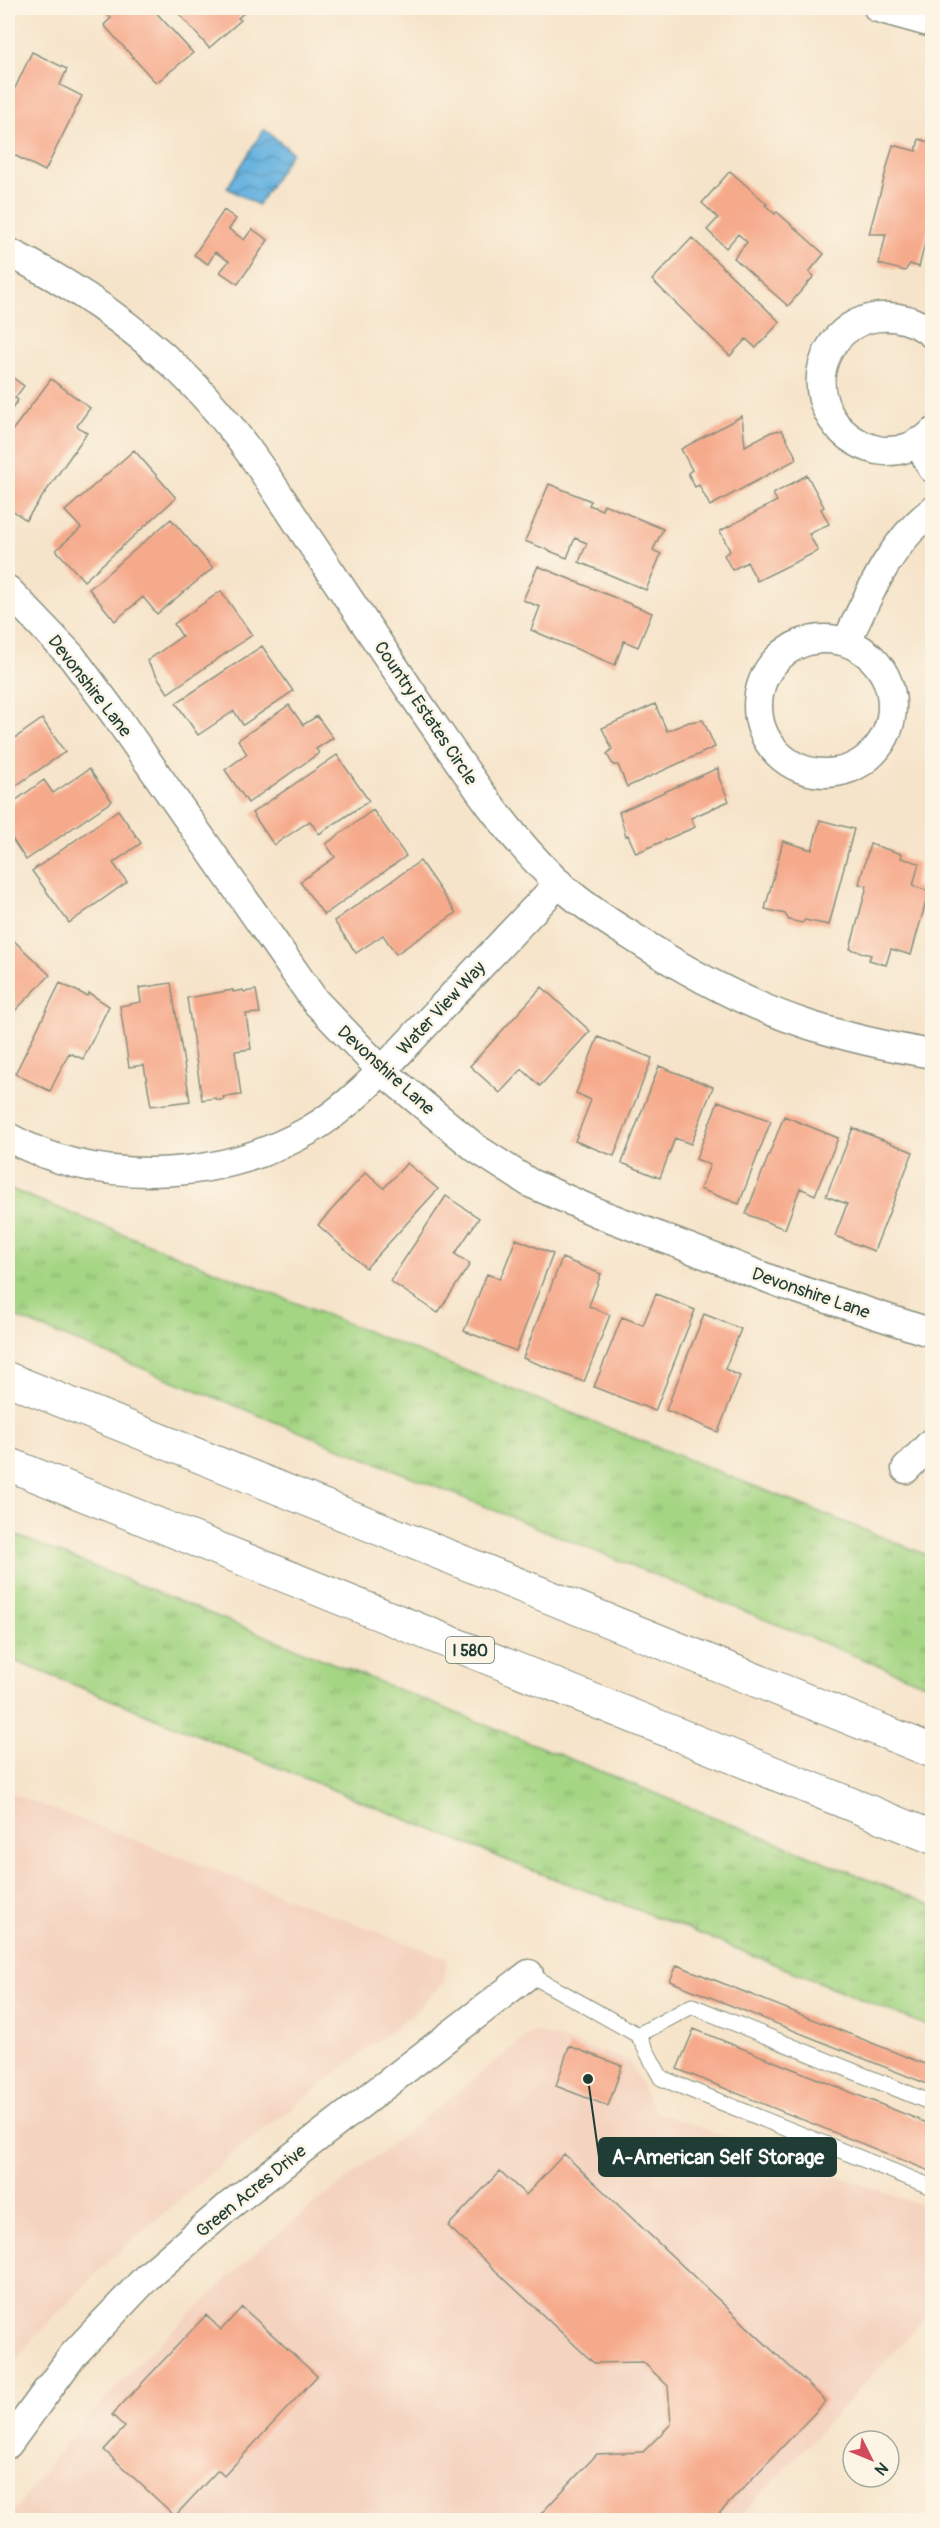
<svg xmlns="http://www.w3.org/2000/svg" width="940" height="2528" viewBox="0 0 940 2528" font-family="Pangolin,sans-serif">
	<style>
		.built { fill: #f4d3c0 }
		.grass { fill: url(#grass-tufts); stroke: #62895c; stroke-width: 1.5 }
		.water { fill: url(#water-waves); stroke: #43788a; stroke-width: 1.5 }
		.building { fill: #f6aa8c }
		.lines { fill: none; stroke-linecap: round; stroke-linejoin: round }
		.lane-casing { stroke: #8a907f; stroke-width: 17 }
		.street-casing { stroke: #8a907f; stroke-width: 31 }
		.highway-casing { stroke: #8a907f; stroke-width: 35 }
		.lane { stroke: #fff; stroke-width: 15 }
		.street { stroke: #fff; stroke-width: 28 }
		.highway { stroke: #fff; stroke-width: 33 }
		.labels { text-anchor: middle; stroke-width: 5; stroke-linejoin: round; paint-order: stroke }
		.shield { fill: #fcf5e5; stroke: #617469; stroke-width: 1.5 }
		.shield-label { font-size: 16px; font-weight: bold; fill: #1f3d34 }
		.street-label { font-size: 18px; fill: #1f3d34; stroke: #fcf5e5 }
		.leader { fill: none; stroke: #1f3d34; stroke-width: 2 }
		.callout-dot { fill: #1f3d34; stroke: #fcf5e5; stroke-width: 2 }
		.callout { fill: #1f3d34; stroke: #1f3d34; stroke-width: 2 }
		.callout-label { font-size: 20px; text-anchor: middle; font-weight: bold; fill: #fff }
	</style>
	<defs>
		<pattern id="grass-tufts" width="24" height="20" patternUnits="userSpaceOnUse" patternTransform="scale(1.5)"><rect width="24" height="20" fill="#a4d583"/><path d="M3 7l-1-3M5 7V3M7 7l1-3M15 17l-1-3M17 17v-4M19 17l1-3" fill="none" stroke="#85ae6c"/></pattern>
		<pattern id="water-waves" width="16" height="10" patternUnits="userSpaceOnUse" patternTransform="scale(1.5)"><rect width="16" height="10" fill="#67b3e0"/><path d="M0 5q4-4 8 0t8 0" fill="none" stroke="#5493b6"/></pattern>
	</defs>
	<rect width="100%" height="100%" fill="#fcf5e5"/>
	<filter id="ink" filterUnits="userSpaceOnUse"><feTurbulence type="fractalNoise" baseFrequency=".0167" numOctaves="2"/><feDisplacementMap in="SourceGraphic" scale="12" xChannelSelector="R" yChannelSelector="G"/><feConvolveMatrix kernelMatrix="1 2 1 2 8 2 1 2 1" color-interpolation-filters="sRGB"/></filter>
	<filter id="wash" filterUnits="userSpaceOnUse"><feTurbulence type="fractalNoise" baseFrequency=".008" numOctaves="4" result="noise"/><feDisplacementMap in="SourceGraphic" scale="24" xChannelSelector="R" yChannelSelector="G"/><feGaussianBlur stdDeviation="1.35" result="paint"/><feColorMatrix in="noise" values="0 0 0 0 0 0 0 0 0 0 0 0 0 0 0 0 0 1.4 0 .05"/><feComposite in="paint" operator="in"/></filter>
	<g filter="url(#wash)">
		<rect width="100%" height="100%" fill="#f6e4ca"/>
		<!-- built -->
		<path class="built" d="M8 1792 447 1958 444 1982 411 2015 235 2152 112 2258 32 2340 8 2370Z
			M534 2031 629 2061 655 2112 932 2209V2311L737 2520H9L30 2489 75 2431 149 2353 266 2243Z"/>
		<!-- grass -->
		<path class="grass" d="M8 1188 932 1557V1687L8 1314Z
			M8 1532 932 1905V2028L678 1925 531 1870 8 1658Z"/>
		<!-- water -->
		<path class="water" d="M264 129 292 152 258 205 227 188Z"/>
		<g id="blocks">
			<!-- building -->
			<path class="building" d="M111 8H152L193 53 156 83 104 25 111 18 105 13Z
				M174 8H250L238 18 241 20 209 48Z
				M32 52 67 69 60 85 82 96 45 171 8 152V103Z
				M919 139 932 143V183L930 192H932V216L919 267 910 264 905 271 879 264 886 234H869L893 145 916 151Z
				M730 171 767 204 765 205 775 214 777 212 824 254 809 272 814 276 788 306 734 258 747 242 738 234 726 248 707 230 718 218 702 203Z
				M224 210 236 219 229 229 244 240 252 229 268 240 238 284 220 272 229 261 215 252 208 264 194 255Z
				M692 238 780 322 756 348 746 339 730 356 652 280Z
				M8 374 24 386 15 398 18 400 8 415Z
				M51 379 90 408 77 426 87 433 26 520 8 507V476L12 469 8 465V436Z
				M742 416 745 446 771 432 782 430 797 459 710 506 699 485 695 487 688 473 692 470 681 449Z
				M134 450 176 498 84 581 56 550 81 528 65 511Z
				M807 475 824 507 821 509 829 524 809 534 818 551 757 581 747 562 732 570 724 555 730 551 720 531 777 501 773 494Z
				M549 484 591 501 589 505 602 510 604 504 663 529 653 550 661 554 646 590 579 562 587 543 575 538 567 558 525 541Z
				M171 519 213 568 157 614 143 597 115 621 89 589Z
				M538 566 652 613 638 647 624 641 615 665 531 630 540 607 523 600Z
				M221 591 252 635 168 693 147 661 182 636 174 624Z
				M262 646 293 691 243 725 234 711 198 735 176 703Z
				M655 704 667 731 689 722 703 720 715 747 627 787 618 765H613L607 754 612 749 602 728Z
				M289 705 303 725 317 716 333 738 316 749 319 753 248 803 225 770 247 754 238 740Z
				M42 719 65 752 8 791V743Z
				M337 755 369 801 319 834 310 821 274 845 252 813Z
				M718 768 719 778 729 801 691 818 695 827 636 853 628 835 626 836 619 812Z
				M89 769 112 801 26 860 9 834 8 835V806L44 780 53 793Z
				M118 810 141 843 113 863 127 882 69 923 32 871Z
				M373 810 406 856 324 915 300 882 335 857 326 844Z
				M820 820 854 829 829 925 805 920 802 923 789 920 785 914 765 909 783 841 812 850Z
				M870 844 902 854 901 858 919 863 913 886 929 891 911 955 891 949 886 965 869 960 871 955 850 949 867 886 859 884Z
				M420 861 456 913 396 954 383 935 356 953 334 921Z
				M9 936 50 975 8 1018V937Z
				M60 983 87 996 89 993 109 1006 83 1059 69 1053 50 1091 15 1074Z
				M171 983 190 1101 151 1106 144 1065 129 1067 120 1006 141 1002 139 988Z
				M542 987 590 1031 540 1086 522 1069 500 1093 470 1066Z
				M233 990V992L243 990 244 992 256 990 260 1013 246 1014 251 1049 235 1051 241 1095 223 1097 224 1100H217L216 1098 202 1100 187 998Z
				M598 1037 652 1058 614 1156 575 1141 591 1100 576 1093Z
				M659 1066 713 1087 691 1144 675 1138 660 1178 622 1163Z
				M718 1101 771 1121 739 1204 700 1189 710 1165 696 1159Z
				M784 1116 838 1138 815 1195 800 1188 785 1229 746 1214Z
				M853 1128 913 1152 874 1251 835 1236 847 1204 826 1196Z
				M407 1163 438 1189 366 1268 318 1225 366 1172 384 1188Z
				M446 1196 479 1218 455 1254 470 1264 438 1313 390 1281Z
				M516 1239 553 1254 516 1351 464 1331 487 1274 500 1279Z
				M562 1258 601 1274 589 1306 610 1315 584 1382 523 1358Z
				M656 1294 695 1310 655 1411 594 1387 622 1317 643 1325Z
				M704 1314 741 1329 725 1369 740 1376 718 1432 666 1410Z
				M677 1965 932 2067V2086L670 1981Z
				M694 2029 932 2125V2172L677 2069Z
				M569 2046 622 2066 608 2106 556 2086Z
				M564 2154 826 2401 713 2520H535L597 2454 643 2452 671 2424 668 2386 643 2362 594 2363 448 2226 500 2171 526 2195Z
				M242 2307 317 2376 224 2476 218 2470 175 2516 104 2450 125 2427 112 2415 206 2315 221 2330Z"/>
		</g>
	</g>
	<g filter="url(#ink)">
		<use href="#blocks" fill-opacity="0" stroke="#8a907f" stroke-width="1.5"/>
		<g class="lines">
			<!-- lane casing -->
			<g class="lane-casing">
				<path id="lane" d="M529 1974 638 2035 661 2078 932 2187
					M638 2035 692 2006 932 2103"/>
			</g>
			<!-- street casing -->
			<g class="street-casing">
				<path id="street" d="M878 8 932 23
					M8 252C69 282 130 324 180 371 230 419 269 479 307 537 346 595 385 653 424 711 465 770 504 831 556 881 579 903 607 921 633 937 688 973 747 1005 809 1025 849 1038 891 1047 932 1054
					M932 334C901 307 851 311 829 350 806 392 833 440 877 450 895 454 920 446 932 433
					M918 442 932 468
					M8 590 72 657 116 716 315 1001 382 1071 477 1149 530 1183 598 1213 785 1285 932 1333
					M758 706a67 67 0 1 1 134 0a67 67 0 1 1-134 0Z
					M847 641C869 594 890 543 932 511
					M8 1137C98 1187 218 1182 308 1131 353 1105 389 1063 425 1025 469 978 514 930 559 883
					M906 1469 932 1442
					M8 2444 73 2355 148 2276 230 2205 529 1974"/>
			</g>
			<!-- highway casing -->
			<g class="highway-casing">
				<path id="highway" d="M8 1379 932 1751
					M8 1464 932 1837"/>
			</g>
			<!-- lane -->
			<use href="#lane" class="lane"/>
			<!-- street -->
			<use href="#street" class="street"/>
			<!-- highway -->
			<use href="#highway" class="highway"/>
		</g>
	</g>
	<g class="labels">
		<!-- shield labels -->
		<rect class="shield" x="446" y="1637" width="48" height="26" rx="4.5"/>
		<g class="shield-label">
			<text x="470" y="1656">I 580</text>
		</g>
		<!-- street labels -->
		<g class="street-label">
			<text transform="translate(90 686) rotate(52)" y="6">Devonshire Lane</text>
			<text transform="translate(426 713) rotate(56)" y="6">Country Estates Circle</text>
			<text transform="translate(441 1008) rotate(-47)" y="6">Water View Way</text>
			<text transform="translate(386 1070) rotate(42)" y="6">Devonshire Lane</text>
			<text transform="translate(811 1293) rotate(19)" y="6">Devonshire Lane</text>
			<text transform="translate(251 2191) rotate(-39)" y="6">Green Acres Drive</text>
		</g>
	</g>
	<!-- callouts -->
	<path class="leader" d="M588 2079L599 2157"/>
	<circle class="callout-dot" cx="588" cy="2079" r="6"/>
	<rect class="callout" x="599" y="2138" width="237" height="38" rx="6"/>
	<g class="callout-label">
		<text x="718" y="2164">A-American Self Storage</text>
	</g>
	<!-- margin -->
	<rect width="940" height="2528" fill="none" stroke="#fcf5e5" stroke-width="30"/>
	<!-- north arrow -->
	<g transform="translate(871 2459) rotate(133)"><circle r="28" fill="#fcf5e5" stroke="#a4ab9e" stroke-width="1.5"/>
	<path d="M0-4.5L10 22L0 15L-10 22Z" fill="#d1495b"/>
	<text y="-9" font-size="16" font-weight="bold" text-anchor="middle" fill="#1f3d34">N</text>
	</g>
</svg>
